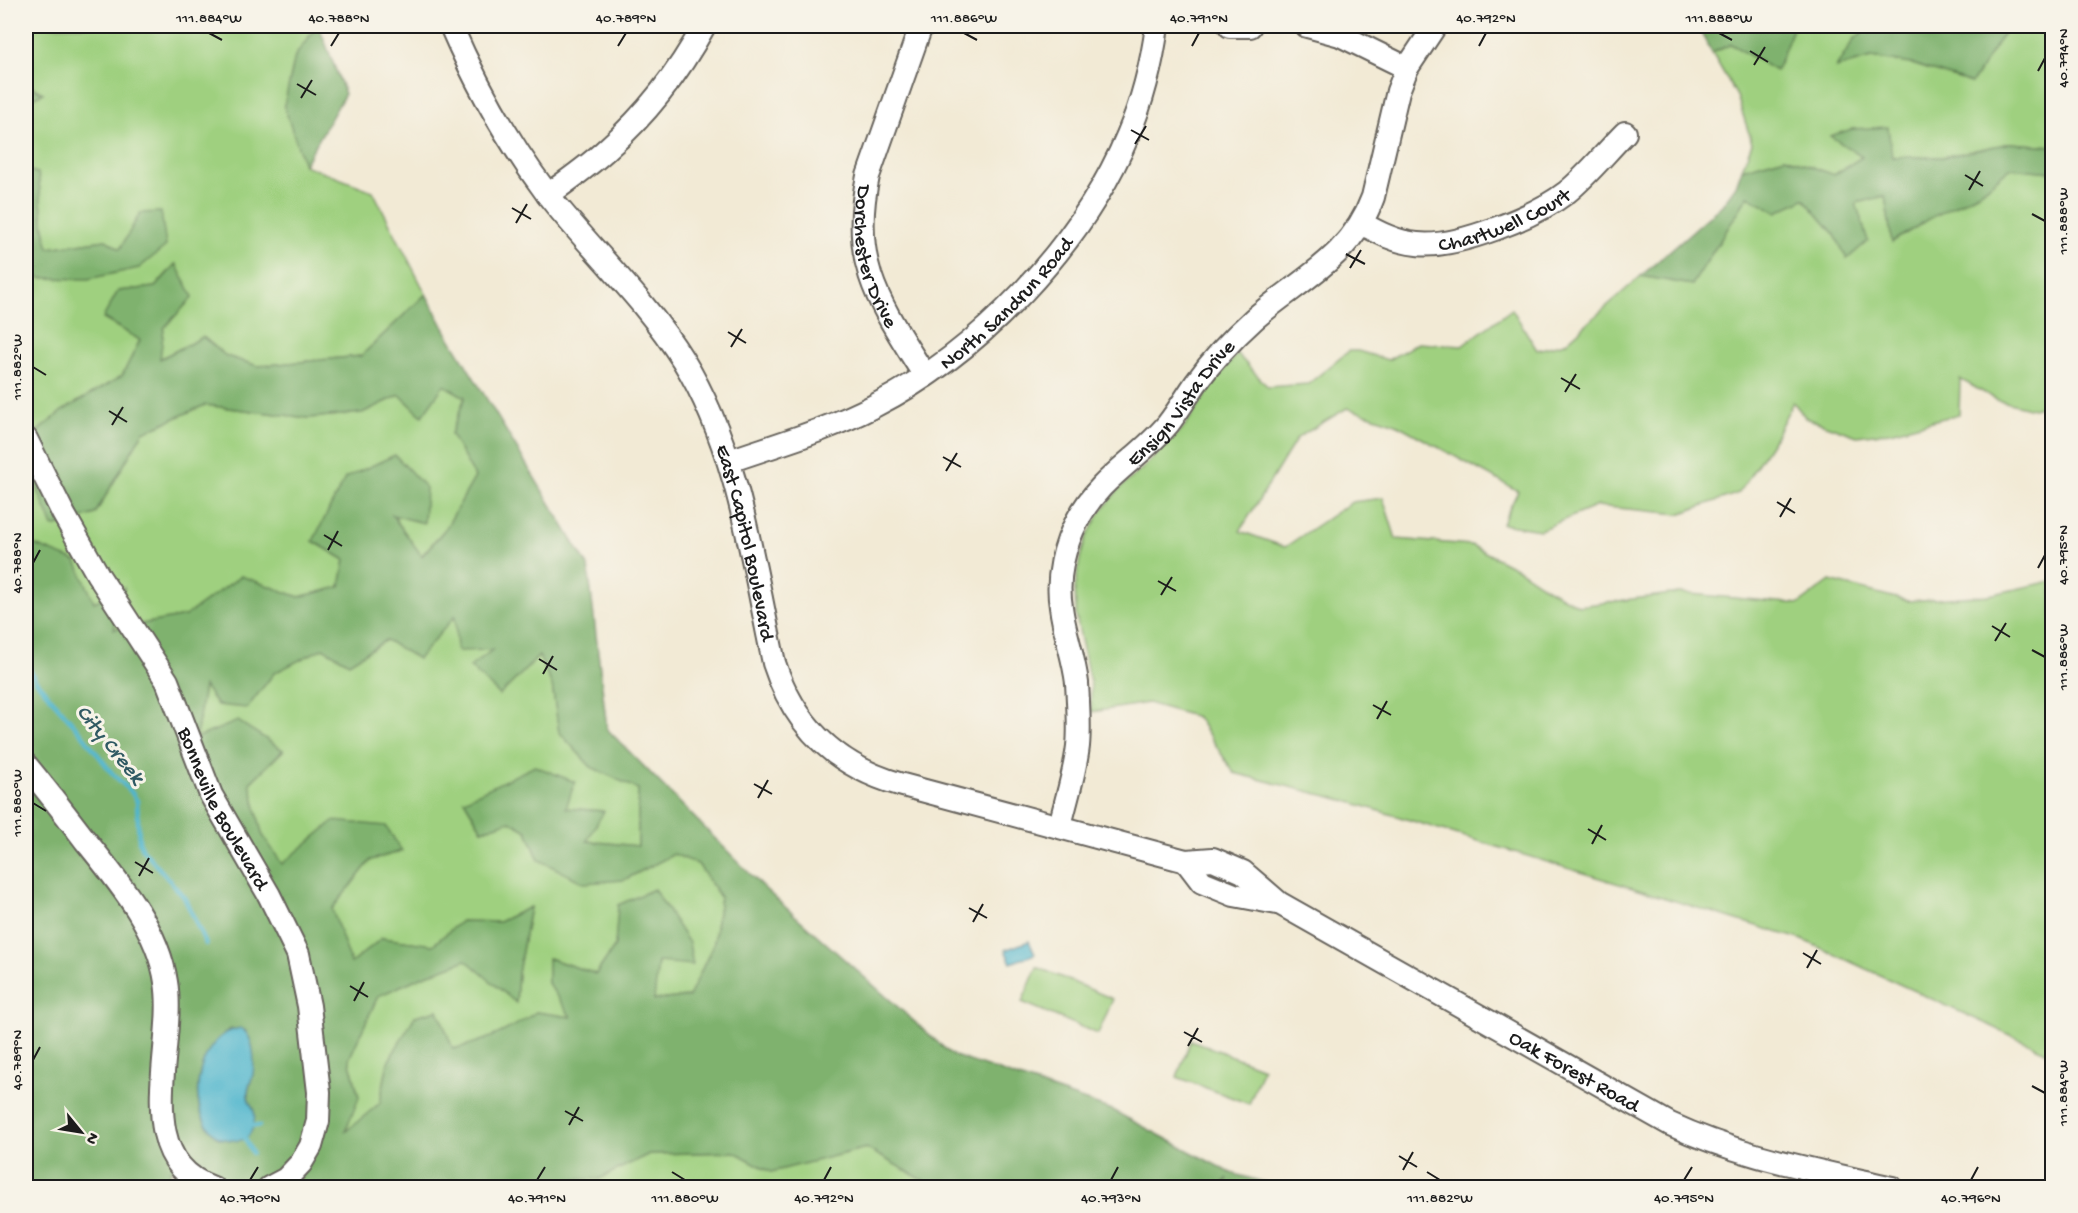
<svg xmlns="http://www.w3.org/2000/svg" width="2078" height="1213" viewBox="0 0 2078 1213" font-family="'Gochi Hand',sans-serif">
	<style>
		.green { fill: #9fd07f; stroke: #5e764e; stroke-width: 1.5 }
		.forest { fill: #7fb26e; stroke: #4e6745; stroke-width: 1.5; fill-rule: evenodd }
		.water { fill: #4fb6cd; stroke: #366974; stroke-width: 1.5 }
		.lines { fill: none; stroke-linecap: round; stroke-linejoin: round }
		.stream { stroke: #4fb6cd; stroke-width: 4.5 }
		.minor-casing { stroke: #67645d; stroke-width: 26 }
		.minor { stroke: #fff; stroke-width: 22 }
		.ticks { fill: none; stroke: #1c1c1c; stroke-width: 2 }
		.labels { text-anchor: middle; stroke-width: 6; stroke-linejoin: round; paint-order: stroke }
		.street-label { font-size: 21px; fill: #1c1c1c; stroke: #f7f3e8 }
		.water-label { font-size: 22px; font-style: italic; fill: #305a63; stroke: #f7f3e8 }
		.neatline { fill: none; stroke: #1c1c1c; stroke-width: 2 }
		.ticks-label { font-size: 15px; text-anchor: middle; fill: #1c1c1c }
	</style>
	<rect width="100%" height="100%" fill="#f7f3e8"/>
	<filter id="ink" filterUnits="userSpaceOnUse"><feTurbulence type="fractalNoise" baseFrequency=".0167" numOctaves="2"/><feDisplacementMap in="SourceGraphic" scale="12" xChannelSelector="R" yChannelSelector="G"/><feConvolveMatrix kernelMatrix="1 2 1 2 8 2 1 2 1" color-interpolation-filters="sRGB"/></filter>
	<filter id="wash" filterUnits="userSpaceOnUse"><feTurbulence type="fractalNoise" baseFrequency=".008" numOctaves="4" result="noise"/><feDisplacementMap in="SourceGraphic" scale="24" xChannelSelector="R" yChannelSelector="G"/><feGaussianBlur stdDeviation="1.35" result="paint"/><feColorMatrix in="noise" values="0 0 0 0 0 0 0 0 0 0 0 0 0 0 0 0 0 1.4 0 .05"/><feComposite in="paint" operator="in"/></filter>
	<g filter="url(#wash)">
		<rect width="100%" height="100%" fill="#f2ead5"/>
		<!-- green -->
		<path class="green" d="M26 26H317L295 56 304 165 373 191 426 294 361 356 258 366 226 356 203 337 159 359 164 328 193 297 175 264 155 287 118 291 103 319 140 340 122 376 62 411 26 441V260L39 278 120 249 106 240 48 248 44 229 38 173 26 170V102L43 93 26 84Z
			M1794 26H1871L1854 39 1837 67 1871 58 1912 64 1972 83 2001 37 2006 26H2052V146L2010 143 1942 157H1862L1834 175 1785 157 1742 169 1752 143 1737 96 1712 53 1731 44 1776 71Z
			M2010 168 2052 172V403L2033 409 1997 400 1960 379 1959 414 1890 432 1857 436 1806 418 1793 402 1775 437 1739 493 1679 514 1597 506 1540 530 1502 524 1518 491 1396 424 1347 408 1297 438 1240 531 1285 547 1352 502 1383 498 1396 539 1471 545 1518 569 1548 589 1579 606 1679 593 1799 604 1830 581 1908 601 1989 595 2052 581V1054L1803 940 1347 801 1234 773 1197 717 1148 703 1091 712V687L1076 616 1075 588 1080 558 1086 538 1101 511 1119 489 1143 468 1184 427 1216 380 1237 354 1268 387 1308 384 1349 351H1358L1388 360 1418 343 1462 346 1512 309 1537 350 1565 343 1641 276 1692 285 1748 196 1804 198 1835 235 1847 258 1856 203 1885 195 1892 242 1929 219 1982 191Z
			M444 385 465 397 451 434 475 477 446 528 421 556 392 514 426 488 313 541 345 560 340 587 299 597 241 576 185 616 114 630 124 589 94 602 75 561 29 543 26 513V451L37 488 54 526 95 514 143 432 205 405 308 418 362 413 400 395Z
			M456 616 493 650 499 695 539 656 552 685 559 732 591 767 638 789V846L586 841 464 800 482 830 510 821 527 831 539 860 624 880 674 854 698 864 720 897 714 943 689 997 653 1000 658 962 619 905 615 946 596 974 549 958 548 983 572 1017 536 1012C510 1031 484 1043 452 1049L438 1010 388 1062 380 1103 345 1133 359 1097 349 1059 378 996 421 977 466 960 516 1002 518 973 530 907 499 922 461 921 433 945 382 938 351 963 331 909 371 860 402 851 334 821 282 865 262 834 250 783 283 751 196 738 204 685 247 708 274 673 323 648 349 663 386 640Z
			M1037 967 1113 999 1098 1034 1022 1002Z
			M1191 1040 1263 1068 1249 1104 1177 1077Z
			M866 1148 935 1187 534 1188 539 1180 599 1179 649 1154 735 1152 771 1172Z"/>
		<!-- forest -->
		<path class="forest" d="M317 26H319L345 94 304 165 284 106 295 56Z
			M1697 26H1794L1776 71 1731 44 1712 53Z
			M1871 26H2006L2001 37 1972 83 1912 64 1871 58 1836 68 1854 39Z
			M26 84 43 93 26 102Z
			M1888 127 1892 157H1942L2010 143 2052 146V172L2010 168 1982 191 1929 219 1892 242 1885 196 1856 203 1868 241 1847 259 1835 235 1804 199 1777 212 1748 196 1692 285 1641 276 1722 205 1736 186 1742 169 1785 157 1834 175 1862 157 1830 136 1852 129Z
			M26 170 38 173 44 229 49 248 106 240 120 249 140 213 161 212 166 246 139 268 88 279 39 278 26 260Z
			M176 264 193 297 164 328 160 359 203 337 226 356 258 366 361 356 426 294 448 335 588 566 607 729 764 888 952 1055 1112 1110 1231 1173 1281 1187H1223L1228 1178 1220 1188H1137L1135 1185 1131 1188 935 1187 866 1148 771 1172 735 1152 649 1154 599 1179 539 1180 534 1188 213 1187 170 1169 172 1187H26V513L30 543 76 561 94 602 124 588 114 629 185 616 241 576 299 597 340 587 345 560 313 541 345 478 395 455 426 488 424 523 392 515 422 556 446 528 475 477 451 434 465 397 444 385 422 416 400 395 362 413 308 418 205 405 143 432 95 514 53 527C43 500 26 470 26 441L62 411 122 376 140 340 103 318 118 291 155 287ZM455 616 457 651 492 650 470 667 500 695 539 656 552 685 559 732 591 767 638 789V846L587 841 604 811 566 808 575 782 535 766 464 800 482 830 510 821 527 831 539 860 584 883 624 880 674 854 698 864 720 897 714 943 689 997 654 1000 658 962 693 965 689 943 654 889 618 905 615 946 596 974 548 958V983L571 1017 536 1012C510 1031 484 1042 453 1049L438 1010 415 1016 388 1062 380 1103 345 1132 359 1097 349 1059 378 996 421 977 466 960 516 1003 518 973 530 907 499 922 461 921 433 945 382 938 351 963 332 909 371 860 402 851 386 826 334 821 282 864 262 834 250 783 283 750 238 721 196 738 204 686 217 705 247 708 274 673 323 648 349 663 386 640 418 659ZM231 1029 245 1030 252 1046 253 1074 248 1092 249 1103 254 1109V1123L237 1140 218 1138C213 1133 207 1127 204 1120 189 1089 202 1047 231 1029Z"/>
		<!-- water -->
		<path class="water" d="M1029 941 1035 954 1011 963 1005 950Z
			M241 1028C254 1036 255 1059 253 1074 252 1080 248 1086 248 1092 247 1099 250 1103 253 1108 257 1118 253 1137 242 1140 237 1141 229 1140 224 1139 217 1138 214 1134 210 1129 185 1100 200 1033 241 1028Z"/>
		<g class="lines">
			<!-- stream -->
			<path class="stream" d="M26 663 36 681 82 734 112 773 132 793 137 801 139 841 143 850 184 897 206 944
				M247 1125 259 1126
				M243 1134 252 1153"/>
		</g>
	</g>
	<g filter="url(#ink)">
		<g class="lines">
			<!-- minor casing -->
			<g class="minor-casing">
				<g id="minor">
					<path id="s1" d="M451 26C477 86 508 142 548 195 592 251 645 299 683 360 739 451 752 560 774 663 794 725 836 766 899 784L1186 861 1213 859 1243 872 1279 903 1670 1124C1741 1157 1817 1170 1892 1188"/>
					<path id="s2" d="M921 26 868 176C849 265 881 305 925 376"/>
					<path d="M1230 26H1250"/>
					<path d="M1307 26 1340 35 1407 68"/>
					<path d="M548 195C568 180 589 166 607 149 647 114 679 72 704 26"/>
					<path id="s3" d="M1361 223C1379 233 1396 242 1417 244 1456 249 1536 216 1567 192 1588 175 1606 152 1625 133"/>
					<path id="s4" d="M26 439 63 513 98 575 167 681 211 795 269 895 298 954 309 1006 319 1092 318 1121 311 1146 301 1163 286 1179 269 1188"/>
					<path id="s5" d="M729 461C778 444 828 430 874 406 979 353 1082 245 1128 135 1143 100 1152 63 1157 26"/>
					<path d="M26 765C46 789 66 815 85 840 118 881 158 928 166 982 177 1047 128 1158 213 1188"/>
					<path id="s6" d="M1060 826C1066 800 1075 773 1078 746 1080 726 1078 703 1077 683 1074 657 1064 632 1061 607 1056 578 1064 545 1078 519 1100 477 1139 459 1168 424 1178 411 1187 396 1196 383 1213 359 1233 338 1254 319 1300 279 1351 258 1373 197L1398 91 1407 68 1435 26"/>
					<path d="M1186 861 1202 882 1234 895 1277 903"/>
				</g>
			</g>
			<!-- minor -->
			<use href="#minor" class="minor"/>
		</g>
	</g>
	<!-- ticks -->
	<path class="ticks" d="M209 33 222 40M964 33 977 40M1719 33 1732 40M331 46 339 33M618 46 626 33M1192 46 1199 33M1479 46 1486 33M1750 51 1768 62M1754 65 1765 47M2038 71 2045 58M297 84 316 95M301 98 312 80M1131 130 1149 140M1135 144 1146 126M1965 175 1983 186M1969 190 1980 171M512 208 531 219M2032 214 2045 221M516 223 527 204M1346 254 1365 264M1350 268 1361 250M728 332 746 343M731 347 742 329M33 367 46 375M1561 378 1580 389M1565 392 1576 374M109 411 127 422M112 425 123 407M943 457 961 467M946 471 957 453M1777 502 1795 513M1780 517 1791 498M324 535 342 546M328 550 338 531M33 563 40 550M2038 568 2045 555M1158 581 1176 591M1161 595 1172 577M1992 626 2010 637M1995 641 2006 623M2032 650 2045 657M539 659 557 670M543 674 553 656M1373 705 1391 715M1377 719 1387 701M754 784 772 794M758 798 768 780M33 803 46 811M1588 829 1606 840M1592 844 1602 825M135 862 153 873M139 876 149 858M969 908 987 918M973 922 983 904M1803 953 1821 964M1807 968 1817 950M350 986 368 997M354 1001 364 982M1184 1032 1202 1042M1188 1046 1198 1028M33 1060 40 1047M2032 1086 2045 1093M565 1111 583 1121M569 1125 579 1107M1399 1156 1417 1167M1403 1170 1413 1152M672 1172 685 1180M1427 1172 1440 1180M250 1180 258 1167M537 1180 545 1167M824 1180 831 1167M1111 1180 1118 1167M1684 1180 1692 1167M1971 1180 1978 1167"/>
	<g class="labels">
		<!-- street labels -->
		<g class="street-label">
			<text dy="7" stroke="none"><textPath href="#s3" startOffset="152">Chartwell Court</textPath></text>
			<text dy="7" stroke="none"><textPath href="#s2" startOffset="242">Dorchester Drive</textPath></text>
			<text dy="7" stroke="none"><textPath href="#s5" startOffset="324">North Sandrun Road</textPath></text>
			<text dy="7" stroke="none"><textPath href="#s6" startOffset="470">Ensign Vista Drive</textPath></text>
			<text dy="7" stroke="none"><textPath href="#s1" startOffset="603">East Capitol Boulevard</textPath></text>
			<text dy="7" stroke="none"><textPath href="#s4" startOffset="420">Bonneville Boulevard</textPath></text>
			<text dy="7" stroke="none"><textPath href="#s1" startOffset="1653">Oak Forest Road</textPath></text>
		</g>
		<!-- water labels -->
		<g class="water-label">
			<text transform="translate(112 743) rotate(51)" y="8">City Creek</text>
		</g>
	</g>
	<!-- margin -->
	<rect width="2078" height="1213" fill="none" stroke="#f7f3e8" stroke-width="66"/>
	<!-- north arrow -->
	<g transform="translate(81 1132) rotate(120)" stroke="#f7f3e8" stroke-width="4.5" paint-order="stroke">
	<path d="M0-4.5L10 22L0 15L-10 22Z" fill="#1c1c1c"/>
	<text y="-9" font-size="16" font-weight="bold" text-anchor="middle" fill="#1c1c1c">N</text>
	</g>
	<rect x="33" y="33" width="2012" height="1147" class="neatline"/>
	<g class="ticks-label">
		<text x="209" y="22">111.884°W</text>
		<text x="339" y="22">40.788°N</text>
		<text x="626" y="22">40.789°N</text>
		<text x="964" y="22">111.886°W</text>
		<text x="1199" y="22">40.791°N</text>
		<text x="1486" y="22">40.792°N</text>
		<text x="1719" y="22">111.888°W</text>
		<text transform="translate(2062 58) rotate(-90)" y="5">40.794°N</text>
		<text transform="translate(2062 221) rotate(-90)" y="5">111.888°W</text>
		<text transform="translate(16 367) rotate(-90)" y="5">111.882°W</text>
		<text transform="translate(2062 555) rotate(-90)" y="5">40.795°N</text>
		<text transform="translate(16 563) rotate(-90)" y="5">40.788°N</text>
		<text transform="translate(2062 657) rotate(-90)" y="5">111.886°W</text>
		<text transform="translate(16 803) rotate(-90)" y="5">111.880°W</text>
		<text transform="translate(16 1060) rotate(-90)" y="5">40.789°N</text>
		<text transform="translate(2062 1093) rotate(-90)" y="5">111.884°W</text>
		<text x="250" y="1202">40.790°N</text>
		<text x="537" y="1202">40.791°N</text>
		<text x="685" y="1202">111.880°W</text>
		<text x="824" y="1202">40.792°N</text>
		<text x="1111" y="1202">40.793°N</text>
		<text x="1440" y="1202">111.882°W</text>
		<text x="1684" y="1202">40.795°N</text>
		<text x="1971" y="1202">40.796°N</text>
	</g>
</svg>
